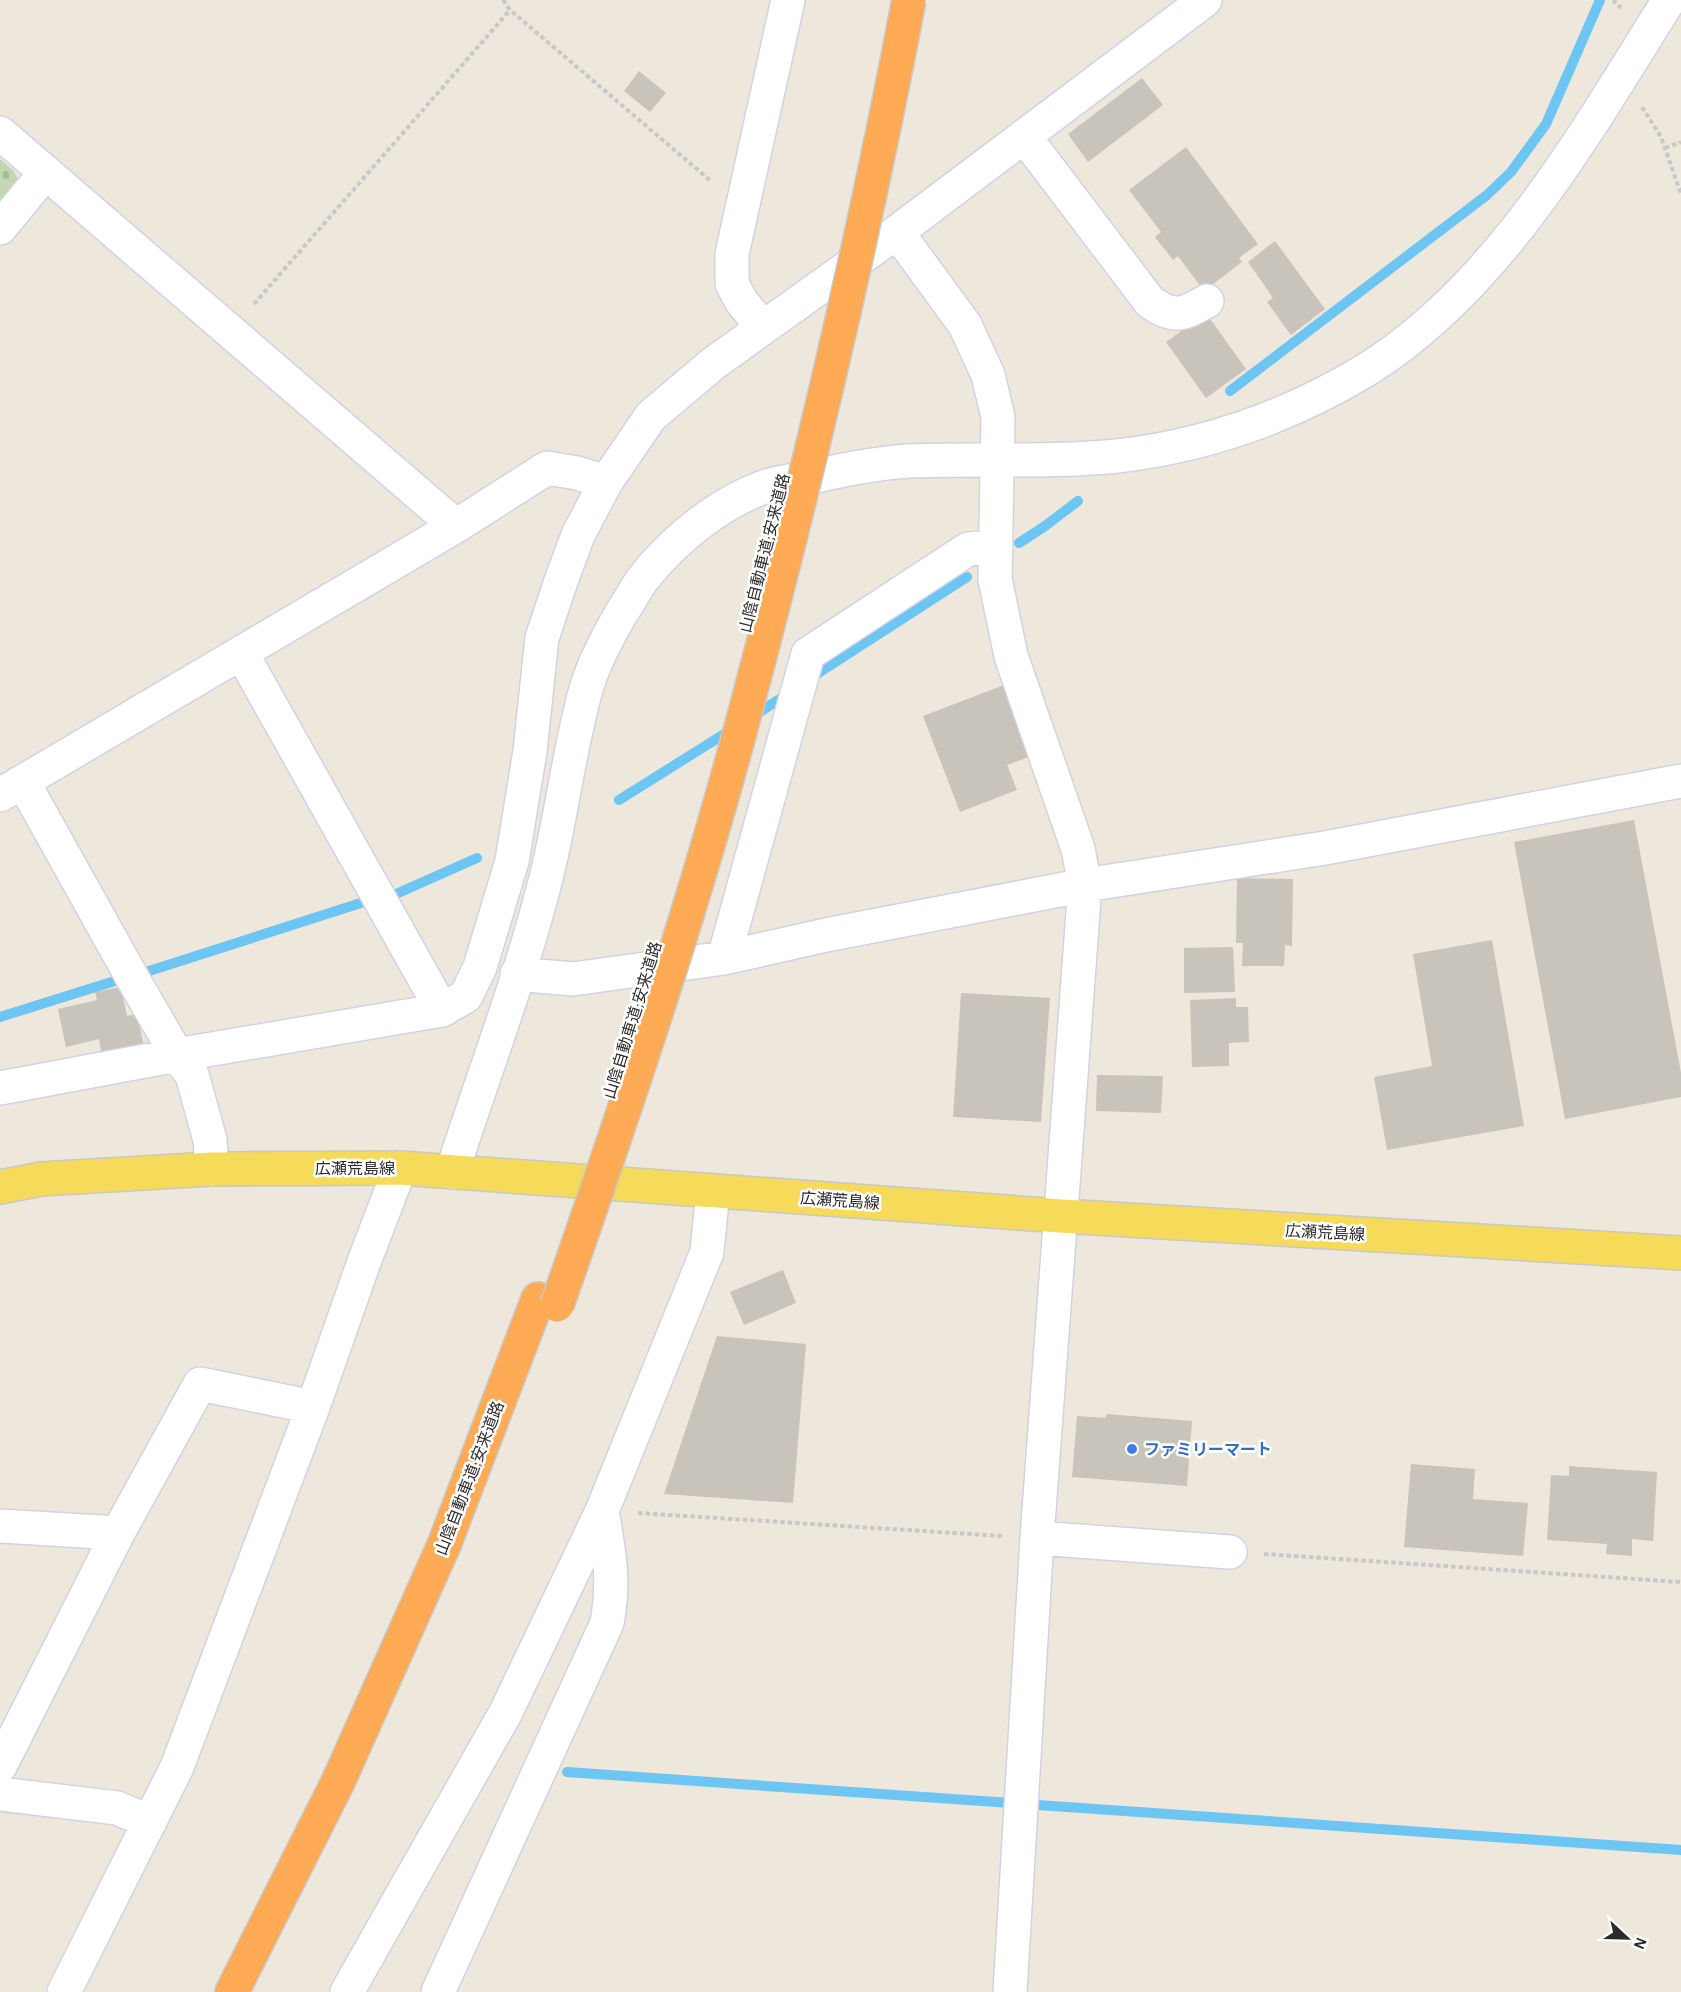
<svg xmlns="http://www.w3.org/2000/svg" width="1681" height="1992" viewBox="0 0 1681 1992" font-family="'Alegreya Sans','Noto Sans JP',sans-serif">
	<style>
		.cemetery { fill: url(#cemetery-stones) }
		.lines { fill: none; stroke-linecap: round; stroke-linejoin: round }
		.stream { stroke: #6cc5f2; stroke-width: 10 }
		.building { fill: #c8c4bb }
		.minor-casing { stroke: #d1d3e4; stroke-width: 36 }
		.major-casing { stroke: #c8c8c8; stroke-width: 36 }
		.highway-casing { stroke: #c8c8c8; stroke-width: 36 }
		.path { stroke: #c8c8c8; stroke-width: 4; stroke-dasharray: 4.5 3; stroke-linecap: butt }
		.minor { stroke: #fff; stroke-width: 33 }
		.major { stroke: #f5db59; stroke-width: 33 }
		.highway { stroke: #ffab55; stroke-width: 33 }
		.highway-bridge-casing { stroke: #c8c8c8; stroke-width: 36; stroke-linecap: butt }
		.highway-bridge { stroke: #ffab55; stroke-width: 33 }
		.shop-dot { fill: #3f7fe0; stroke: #fff; stroke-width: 2 }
		.labels { text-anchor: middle; stroke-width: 5; stroke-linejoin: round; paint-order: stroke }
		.street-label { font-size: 16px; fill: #2a2a2a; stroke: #fff }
		.shop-label { font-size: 16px; font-weight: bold; fill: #366cbe; stroke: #fff; text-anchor: start }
	</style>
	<defs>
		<pattern id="cemetery-stones" width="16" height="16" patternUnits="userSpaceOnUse" patternTransform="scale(1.5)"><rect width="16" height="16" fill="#c2d7b2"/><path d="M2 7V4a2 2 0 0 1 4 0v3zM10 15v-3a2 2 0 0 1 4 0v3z" fill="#a7b999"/></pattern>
	</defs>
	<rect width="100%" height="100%" fill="#ede7dc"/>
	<!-- cemetery -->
	<path class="cemetery" d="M0 159 13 170 20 182 0 210Z"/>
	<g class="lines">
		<!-- stream -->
		<path class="stream" d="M1230 391 1487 195 1511 172 1546 124 1600 0
			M1019 543 1045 526 1078 501
			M809 679 967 577
			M752 717 789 693
			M619 800 734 728
			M396 894 477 858
			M146 972 367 901
			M0 1017 121 979
			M567 1772 1681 1850"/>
	</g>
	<!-- building -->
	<path class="building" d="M639 71 666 93 650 112 624 91Z
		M1142 78 1163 105 1088 162 1068 134Z
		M1186 147 1258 244 1239 258 1242 262 1204 291 1178 256 1173 260 1155 237 1161 232 1129 190Z
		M1275 241 1325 309 1291 335 1267 302 1273 298 1248 262Z
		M1206 313 1246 369 1206 398 1166 342Z
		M1004 685 1031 756 1007 765 1017 790 960 812 923 716Z
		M1634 820 1681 1073V1097L1565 1119 1514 842Z
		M1237 878 1293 879 1292 946 1285 945 1284 966H1242L1243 943H1236Z
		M1492 940 1524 1126 1387 1150 1374 1077 1432 1066 1413 954Z
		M1233 947 1235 992 1184 993V948Z
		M121 987 127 1016 137 1014 144 1047 102 1056 99 1039 66 1047 58 1009 97 1000 95 992Z
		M961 993 1050 998 1041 1122 953 1117Z
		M1236 998V1007H1248L1249 1042 1229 1043V1066L1192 1067 1190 1000Z
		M1097 1075 1163 1076 1161 1113 1096 1111Z
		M783 1270 796 1303 744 1325 730 1292Z
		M717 1336 806 1344 793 1503 664 1494Z
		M1107 1414 1192 1421 1187 1486 1072 1477 1077 1416 1105 1418Z
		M1411 1464 1475 1469 1473 1499 1528 1503 1523 1556 1404 1547Z
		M1569 1466 1657 1472 1653 1541 1632 1539V1556L1606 1554 1607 1544 1547 1540 1551 1475 1569 1476Z"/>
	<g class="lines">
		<!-- minor casing -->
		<g class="minor-casing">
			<path id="minor" d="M0 133 456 526
				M1024 136 1150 302C1175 319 1182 315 1207 301
				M0 228 46 172
				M897 232 965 325 988 375 998 417 995 579 1011 656 1078 849 1085 885 1037 1538 1010 1992
				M763 328 742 302 732 284V254L788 0
				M242 654 442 1010
				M23 782 133 979 177 1055 192 1075 210 1140 212 1169
				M0 795 456 526 547 468 577 473 606 482
				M724 958 808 654 968 549 996 547
				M517 974 573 979 724 958 826 935 1085 885 1325 848 1681 781
				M0 1088 177 1055 442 1010 466 996 480 967 512 861 530 751 542 638 561 581 578 535 606 482 651 416 714 363 897 232 1205 0
				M452 1172C484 1073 522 975 547 874 562 813 569 750 586 689 594 662 608 636 622 612 629 602 635 590 642 580 673 540 721 501 770 485 784 481 801 479 816 476 846 469 878 463 909 461 979 458 1048 463 1117 456 1205 446 1290 416 1366 370 1500 287 1587 130 1669 0
				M0 1526 118 1533
				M1037 1538 1230 1552
				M0 1766 118 1533 200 1384 313 1407
				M0 1794 117 1808 150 1822
				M64 1992 177 1767 313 1407 364 1262 400 1168
				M347 1992 506 1712 602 1511 707 1252 713 1191
				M438 1992 607 1623C615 1581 609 1552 602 1511"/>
		</g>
		<!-- major casing -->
		<g class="major-casing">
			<path id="major" d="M0 1187 41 1179 212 1169 400 1168 1061 1216 1681 1253"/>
		</g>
		<!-- highway casing -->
		<g class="highway-casing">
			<path id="highway" d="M232 1992 338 1782 444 1545 538 1299"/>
		</g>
		<!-- path -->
		<path class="path" d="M503 0 510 10 712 182
			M1613 0 1621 8
			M1642 107 1661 137 1681 194
			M1665 148 1681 142
			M254 304 510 10
			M638 1513 1002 1536
			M1264 1554 1681 1582"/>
		<!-- minor -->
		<use href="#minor" class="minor"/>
		<!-- major -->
		<use href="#major" class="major"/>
		<!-- highway -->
		<use href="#highway" class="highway"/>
		<!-- highway-bridge casing -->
		<g class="highway-bridge-casing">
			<path id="highway-bridge" d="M557 1305C626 1108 693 910 746 709 808 475 864 238 909 0"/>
		</g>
		<!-- highway-bridge -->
		<use href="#highway-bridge" class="highway-bridge"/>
	</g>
	<!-- markers -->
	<circle class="shop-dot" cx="1132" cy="1449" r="6"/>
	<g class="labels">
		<!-- street labels -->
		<g class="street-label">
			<text transform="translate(764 553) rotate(-76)" y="6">山陰自動車道;安来道路</text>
			<text transform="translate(632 1020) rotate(-73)" y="6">山陰自動車道;安来道路</text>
			<text x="355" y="1174">広瀬荒島線</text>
			<text transform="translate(840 1200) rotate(4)" y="6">広瀬荒島線</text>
			<text transform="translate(1325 1232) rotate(3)" y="6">広瀬荒島線</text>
			<text transform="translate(469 1478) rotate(-69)" y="6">山陰自動車道;安来道路</text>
		</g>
		<!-- shop labels -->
		<g class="shop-label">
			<text x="1144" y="1455">ファミリーマート</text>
		</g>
	</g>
	<!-- north arrow -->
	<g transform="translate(1627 1938) rotate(112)" stroke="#ffffff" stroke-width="4.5" paint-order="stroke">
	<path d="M0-4.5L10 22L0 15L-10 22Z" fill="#2a2a2a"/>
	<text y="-9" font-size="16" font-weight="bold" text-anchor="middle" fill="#2a2a2a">N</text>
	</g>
</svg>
